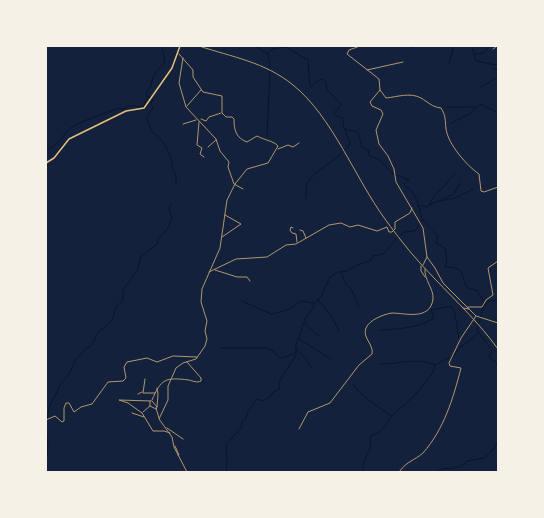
<svg xmlns="http://www.w3.org/2000/svg" width="544" height="518" viewBox="0 0 544 518" font-family="'DM Sans',sans-serif">
	<style>
		.lines { fill: none; stroke-linecap: round; stroke-linejoin: round }
		.stream { stroke: #0b132b; stroke-width: 1 }
		.minor { stroke: #b1986c; stroke-width: 1 }
		.tertiary { stroke: #b1986c; stroke-width: 1 }
		.secondary { stroke: #e5c07b; stroke-width: 1.5 }
	</style>
	<rect width="100%" height="100%" fill="#14213d"/>
	<g class="lines">
		<!-- stream -->
		<path class="stream" d="M162 46 165 62C158 70 152 75 151 86L146 93V95L153 100 151 103 153 108 146 118 152 132C162 137 174 158 172 169L176 175V183
			M231 46H238
			M255 46 268 54 272 49 286 47 308 60 310 86H312L319 80 323 79 326 82 327 90 333 95 341 105 334 113 336 116 344 118 343 126 345 129 358 132 362 147 369 151 368 155 380 160 392 173 409 180 404 184 405 186C417 192 419 208 422 219 429 225 430 230 438 236L436 243 445 248 447 260 445 267C468 267 459 277 468 288L478 291 479 295 482 297 484 305 477 330 491 349 492 352 489 356 490 359 496 362 498 367
			M410 46 413 48
			M472 46 476 61 495 65 498 64
			M475 54 484 53 489 46
			M449 64 454 46
			M493 68 498 70
			M481 87 498 77
			M447 107H476
			M451 123 469 114 481 104 498 113
			M267 137 270 68 268 54
			M46 151C60 145 64 130 77 124 89 119 105 112 117 109 123 107 118 110 123 109 129 107 123 107 129 106 134 105 138 108 144 106L148 96
			M306 198 307 182 317 172 339 156 350 144 345 129
			M439 201 454 194 460 183
			M418 205 427 207 435 202 455 198 473 189
			M429 206C435 190 446 188 455 173
			M341 272 344 281 352 290 359 308
			M318 300 332 317 339 331
			M242 301 271 314 288 310 301 301 314 303
			M485 305 488 301 498 300
			M304 323 319 336
			M381 330C398 329 419 328 434 318L431 310 451 306 455 314 459 339
			M299 339 332 360
			M221 348H265L272 350 279 357 283 358 295 353
			M296 349 306 359 312 369
			M381 364C399 364 418 357 435 365
			M353 384 362 395 391 416
			M46 425 49 408 61 384 69 374 76 359 86 348 90 347 100 330 106 327 113 318 116 307 123 300V290L138 269 140 258 158 243V240L168 228 172 218 169 208 171 204
			M46 427 48 447 46 463
			M226 472 227 464 226 445 241 428 242 421 245 420 248 411 257 399 262 401 270 397 272 393 279 389 280 380 296 355V345L305 319 313 309 314 303 321 297 330 277 338 272 347 271 357 265 371 260 373 256 383 254 398 237 405 232 415 231 422 220
			M363 472C361 462 368 454 371 446L370 440 371 436 381 431 393 415 415 395 432 374 435 365 446 359 453 357 460 347 471 340 478 332
			M436 472 444 468 451 469 465 464 467 461 484 458 493 450 498 442"/>
		<!-- minor -->
		<path class="minor" d="M199 46C232 57 265 62 293 85 332 116 355 178 385 219 400 240 417 261 435 279 457 302 480 324 498 349
			M493 49 497 46
			M183 58 179 83 186 107 216 139 220 151 229 162 228 167 234 184 243 189
			M367 70 403 62
			M187 106 201 90
			M201 119 206 121 209 117 221 113
			M199 122 197 145 202 148 200 154 204 157
			M183 124 196 120
			M208 147 216 140
			M278 149 288 145 293 147 299 143
			M293 228 291 227 290 230 292 233 296 234 297 242
			M300 230 303 231 306 238
			M222 237 241 224 225 215
			M423 265 427 257
			M421 266V271L425 277
			M215 270 237 277H247L250 281
			M209 272 236 259 267 257 286 245 296 244 329 225 341 223 350 227 358 225 377 231 387 227 389 232H392L395 229V222L410 213 412 208
			M468 307H482L486 300 493 295 488 268 498 261
			M463 308 469 309
			M476 316 498 323
			M145 379 143 393H155
			M138 394 142 392
			M152 400C161 379 165 377 189 380 193 381 197 383 201 381V378L187 362
			M151 401 119 400 128 403 142 413 153 431H164L170 433
			M152 401 157 407 158 394 157 388
			M150 406 156 409 157 407
			M156 408 159 418
			M143 412 150 406V401
			M132 413 144 417
			M46 420 55 416 62 422 64 421V408L66 403H69L74 412 81 407 92 404 108 382 123 381 126 378 124 367 127 362 147 358 157 362 173 356 197 357
			M167 428 183 439
			M299 429 308 412 330 403 359 365 372 354C374 344 362 338 366 328 369 320 384 314 392 313 405 313 430 321 433 299 434 289 424 280 425 269
			M175 446 179 455H178"/>
		<!-- tertiary -->
		<path class="tertiary" d="M360 46 349 50 347 54 379 79 380 90 370 102 372 106 381 110 383 114 376 130 379 144 388 156 394 169 396 182 423 228 427 257 435 268 443 283 476 316 461 338 449 363 450 366 461 368C453 399 444 429 423 453 414 461 408 460 399 472
			M179 54 193 70V77L203 92 222 96V113L226 117H232L234 119C234 130 236 138 247 142L257 136C264 140 274 141 278 146L268 163 247 169 235 184 227 200 220 248 202 289 201 302 207 321 205 331 207 339 205 346 196 359 183 363 176 368 168 386V400L159 419 172 437 174 447 187 472
			M380 90 386 98C397 97 410 92 421 98 428 102 432 107 441 108 446 116 445 120 446 129 448 144 467 166 479 174L481 191 484 192 498 187"/>
		<!-- secondary -->
		<path class="secondary" d="M46 163 54 158 69 139 126 111 144 108 172 68 180 46"/>
	</g>
	<!-- border -->
	<rect width="544" height="518" fill="none" stroke="#f6f1e7" stroke-width="94"/>
</svg>
